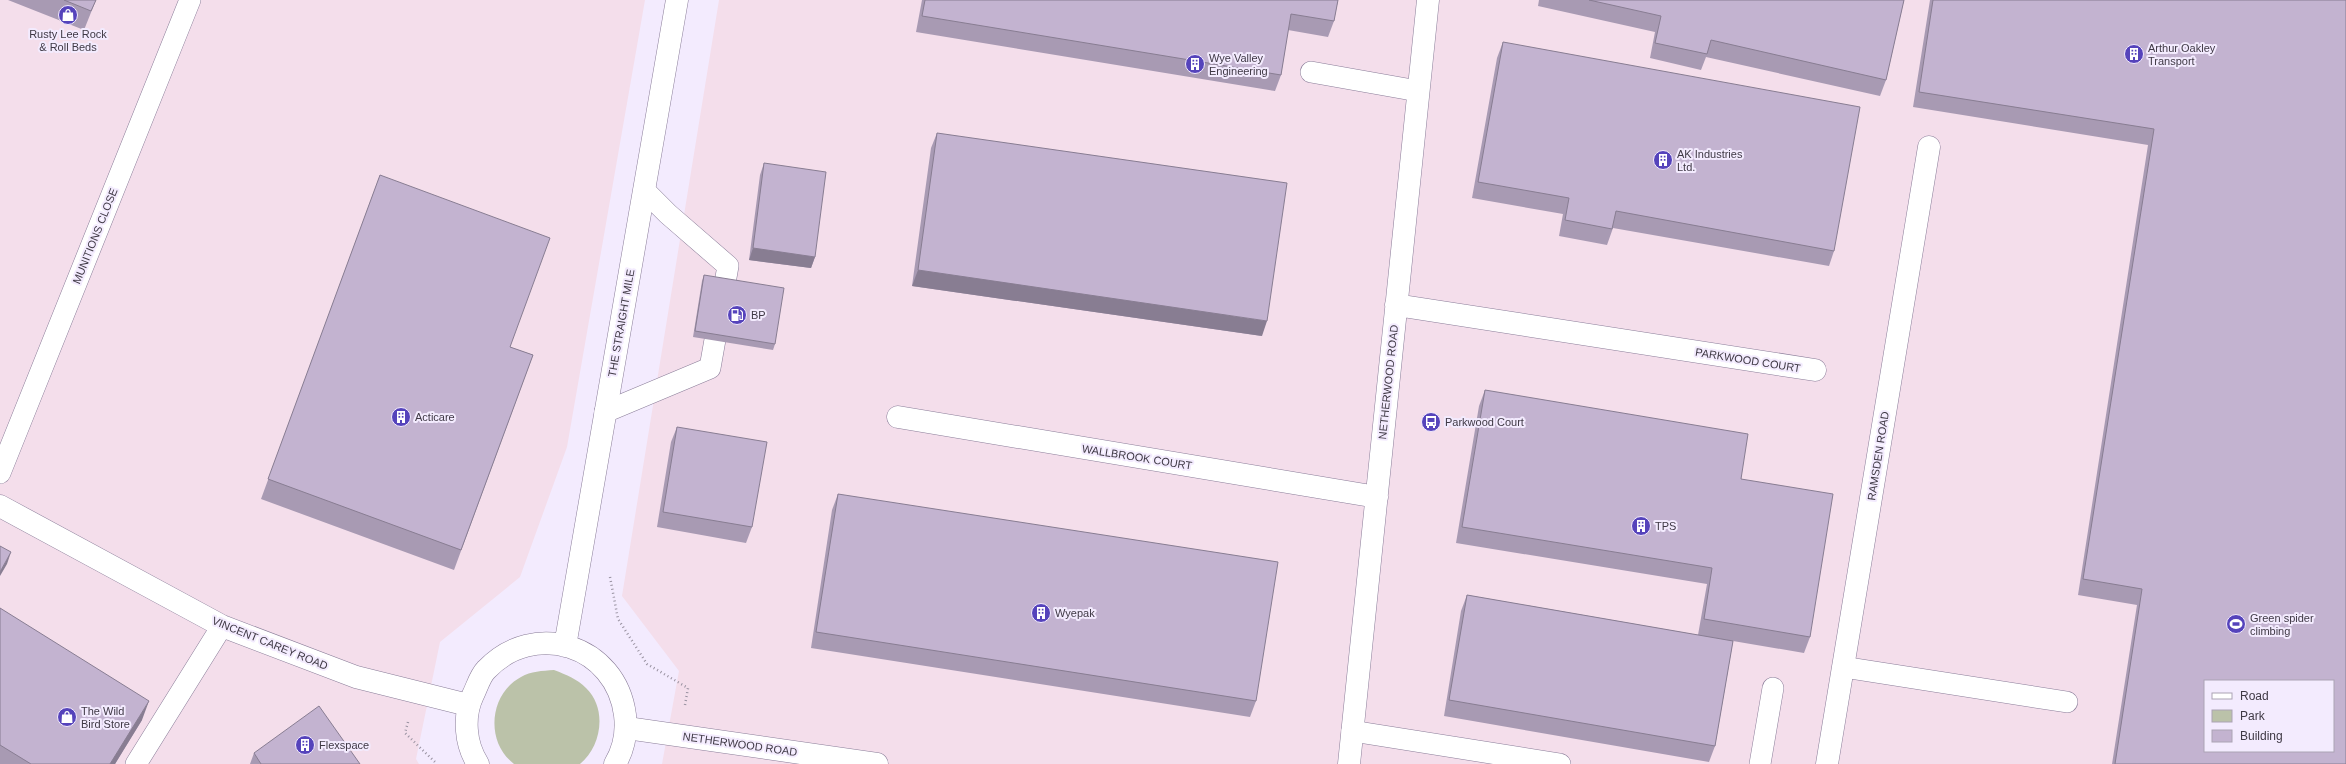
<svg xmlns="http://www.w3.org/2000/svg" width="2346" height="764" viewBox="0 0 2346 764" font-family="Helvetica,sans-serif">
	<style>
		.industrial { fill: #f4deeb; fill-rule: evenodd }
		.green { fill: #bbc2a9 }
		.lines { fill: none; stroke-linecap: round; stroke-linejoin: round }
		.service-casing { stroke: #8a7d99; stroke-width: 22 }
		.minor-casing { stroke: #8a7d99; stroke-width: 23 }
		.tertiary-casing { stroke: #8a7d99; stroke-width: 23 }
		.path { stroke: #9992a1; stroke-width: 2.5; stroke-dasharray: 1 3; stroke-linecap: butt }
		.service { stroke: #fff; stroke-width: 21 }
		.minor { stroke: #fff; stroke-width: 22 }
		.tertiary { stroke: #fff; stroke-width: 22 }
		.wall { fill: #a89ab3 }
		.shaded-wall { fill: #887d92 }
		.building { fill: #c3b3d0; stroke: #887d92; fill-rule: evenodd }
		.labels { text-anchor: middle; stroke-width: 4; stroke-linejoin: round; paint-order: stroke }
		.poi-label { font-size: 11px; fill: #3f3945; stroke: #f3ebfe; text-anchor: start }
		.street-label { font-size: 11px; fill: #3f3945; stroke: #f3ebfe }
	</style>
	<rect width="100%" height="100%" fill="#f3ebfe"/>
	<!-- industrial -->
	<path class="industrial" d="M0 0H645L567 447 520 577 440 642 416 759 419 764H0Z
		M719 0H2346V764H662L679 671 622 596ZM2205 681H2333V751H2205Z"/>
	<!-- green -->
	<path class="green" d="M554 670C567 675 577 679 586 688 608 709 601 747 580 764H514C485 742 489 694 521 677 531 671 542 671 554 670Z"/>
	<g class="lines">
		<!-- service casing -->
		<g class="service-casing">
			<path id="service" d="M1311 72 1418 91
				M605 412 710 368 728 266 668 214 644 190
				M0 473 190 0
				M1843 667 2067 702
				M1352 731 1560 764
				M136 764 222 626
				M1760 764 1773 688"/>
		</g>
		<!-- minor casing -->
		<g class="minor-casing">
			<path id="minor" d="M1396 305 1815 370
				M898 417 1377 497
				M0 506 222 626 356 677 468 705
				M627 728 877 764
				M1349 764 1428 0
				M1827 764 1929 147"/>
		</g>
		<!-- tertiary casing -->
		<g class="tertiary-casing">
			<path id="tertiary" d="M565 646 677 0
				M478 764C465 744 463 716 473 695 477 687 480 676 486 670 534 619 616 645 625 715 627 732 624 749 615 764"/>
		</g>
		<!-- path -->
		<path class="path" d="M610 577 618 619 647 664 688 688 685 705
			M408 722 405 733 437 764"/>
		<!-- service -->
		<use href="#service" class="service"/>
		<!-- minor -->
		<use href="#minor" class="minor"/>
		<!-- tertiary -->
		<use href="#tertiary" class="tertiary"/>
	</g>
	<!-- wall -->
	<path class="wall" d="M8 0H96L84 30Z
		M922 0H1338L1334 21 1328 37 1288 30 1281 75 1275 91 916 32Z
		M1539 0H1904L1886 80 1880 96 1706 57 1701 70 1650 58 1655 32 1538 6Z
		M1930 0H2346V764H2112L2137 605 2078 595 2148 145 1913 107Z
		M1503 42 1834 251 1829 266 1613 228 1607 245 1559 236 1563 214 1472 198 1497 58Z
		M937 133 1262 336 912 286 931 148Z
		M764 163 815 257 811 268 749 260 760 175Z
		M380 175 510 347 533 355 454 570 261 499Z
		M704 275 775 344 773 350 693 337 702 281Z
		M1485 390 1741 479 1810 637 1804 653 1733 641 1715 746 1709 762 1444 716 1461 611 1467 595 1698 635 1707 584 1456 543 1479 406Z
		M677 427 752 527 746 543 657 527 671 442Z
		M838 494 1256 701 1250 717 811 648 832 510Z
		M0 608 142 720 115 764H0Z
		M254 753 360 764H250Z"/>
	<!-- shaded-wall -->
	<path class="shaded-wall" d="M753 248 815 257 811 268 749 260Z
		M918 270 1267 321 1262 336 912 286Z
		M11 552 7 564 0 576V572Z
		M149 701 142 720 115 764H110Z"/>
	<!-- building -->
	<path class="building" d="M64 0H96L91 11Z
		M925 0H1338L1334 21 1291 14 1281 75 922 16Z
		M1589 0H1904L1886 80 1711 40 1707 54 1655 43 1661 16Z
		M1933 0H2346V764H2115L2142 589 2083 579 2154 129 1919 92ZM2205 681H2333V751H2205Z
		M1503 42 1860 107 1834 251 1616 211 1612 229 1565 220 1569 198 1478 182Z
		M937 133 1287 183 1267 321 918 270Z
		M764 163 826 172 815 257 753 248Z
		M380 175 550 238 510 347 533 355 461 550 268 479Z
		M704 275 784 288 775 344 695 331Z
		M1485 390 1748 434 1741 479 1833 494 1810 637 1704 619 1712 568 1462 527Z
		M677 427 767 442 752 527 663 512Z
		M838 494 1278 562 1256 701 816 632Z
		M0 546 11 552 0 572Z
		M1467 595 1733 641 1715 746 1449 700Z
		M0 608 149 701 110 764H31L0 745Z
		M319 706 360 764H261L254 753Z"/>
	<!-- icons -->
	<defs>
		<g id="shop-disc" transform="scale(1)"><circle r="9.5" fill="#5543bb" stroke="#f3ebfe"/><path d="M-5-2.5h2.3a2.7 3.5 0 0 1 5.4 0H5L5.5 6h-11ZM-1.5-2.5h3a1.5 2.3 0 0 0-3 0Z" fill="#fff"/></g>
		<g id="building-disc" transform="scale(1)"><circle r="9.5" fill="#5543bb" stroke="#f3ebfe"/><path d="M-4-6H4V6H1V3H-1V6H-4ZM-2.5-4.3h1.7v1.8h-1.7ZM.8-4.3h1.7v1.8H.8ZM-2.5-1h1.7V.8h-1.7ZM.8-1h1.7V.8H.8Z" fill="#fff"/></g>
		<g id="fuel-disc" transform="scale(1)"><circle r="9.5" fill="#5543bb" stroke="#f3ebfe"/><path d="M-5.5-6h7V0h2V4h1.3V-2.5L3-4.5l.8-.8L6-3V5H2.5V1h-1V6h-7ZM-4.2-4.7v3.2H.2V-4.7Z" fill="#fff"/></g>
		<g id="bus-disc" transform="scale(1)"><circle r="9.5" fill="#5543bb" stroke="#f3ebfe"/><path d="M-5-6H5V4H4V6H2V4H-2V6H-4V4H-5ZM-3.5-4V0h7V-4ZM-3.5 1.2v1.5H-2V1.2ZM2 1.2v1.5H3.5V1.2Z" fill="#fff"/></g>
		<g id="stadium-disc" transform="scale(1)"><circle r="9.5" fill="#5543bb" stroke="#f3ebfe"/><path d="M0-5a6.5 5 0 1 0 0 10a6.5 5 0 1 0 0-10ZM-3.5-1.8h7v3.6h-7Z" fill="#fff"/></g>
	</defs>
	<g fill-rule="evenodd">
		<use href="#shop-disc" x="68" y="15"/>
		<use href="#building-disc" x="2134" y="54"/>
		<use href="#building-disc" x="1195" y="64"/>
		<use href="#building-disc" x="1663" y="160"/>
		<use href="#fuel-disc" x="737" y="315"/>
		<use href="#building-disc" x="401" y="417"/>
		<use href="#bus-disc" x="1431" y="422"/>
		<use href="#building-disc" x="1641" y="526"/>
		<use href="#building-disc" x="1041" y="613"/>
		<use href="#stadium-disc" x="2236" y="624"/>
		<use href="#shop-disc" x="67" y="717"/>
		<use href="#building-disc" x="305" y="745"/>
	</g>
	<g class="labels">
		<!-- poi labels -->
		<g class="poi-label">
			<text x="68" y="38" text-anchor="middle">Rusty Lee Rock<tspan x="68" dy="13">&amp; Roll Beds</tspan></text>
			<text x="2148" y="52">Arthur Oakley<tspan x="2148" dy="13">Transport</tspan></text>
			<text x="1209" y="62">Wye Valley<tspan x="1209" dy="13">Engineering</tspan></text>
			<text x="1677" y="158">AK Industries<tspan x="1677" dy="13">Ltd.</tspan></text>
			<text x="751" y="319">BP</text>
			<text x="415" y="421">Acticare</text>
			<text x="1445" y="426">Parkwood Court</text>
			<text x="1655" y="530">TPS</text>
			<text x="1055" y="617">Wyepak</text>
			<text x="2250" y="622">Green spider<tspan x="2250" dy="13">climbing</tspan></text>
			<text x="81" y="715">The Wild<tspan x="81" dy="13">Bird Store</tspan></text>
			<text x="319" y="749">Flexspace</text>
		</g>
		<!-- street labels -->
		<g class="street-label">
			<text transform="translate(95 236) rotate(-68)" y="4">MUNITIONS CLOSE</text>
			<text transform="translate(621 323) rotate(-80)" y="4">THE STRAIGHT MILE</text>
			<text transform="translate(1748 360) rotate(9)" y="4">PARKWOOD COURT</text>
			<text transform="translate(1388 382) rotate(-84)" y="4">NETHERWOOD ROAD</text>
			<text transform="translate(1878 456) rotate(-81)" y="4">RAMSDEN ROAD</text>
			<text transform="translate(1137 457) rotate(9)" y="4">WALLBROOK COURT</text>
			<text transform="translate(270 643) rotate(22)" y="4">VINCENT CAREY ROAD</text>
			<text transform="translate(740 744) rotate(8)" y="4">NETHERWOOD ROAD</text>
		</g>
	</g>
	<!-- legend -->
	<rect x="2204" y="680" width="130" height="72" fill="#f3ebfe" stroke="#aba4b4"/>
	<rect x="2212" y="693" width="20" height="6" fill="#ffffff" stroke="#aba4b4"/>
	<text x="2240" y="700" font-size="12" fill="#3f3945">Road</text>
	<rect x="2212" y="710" width="20" height="12" fill="#bbc2a9" stroke="#aba4b4"/>
	<text x="2240" y="720" font-size="12" fill="#3f3945">Park</text>
	<rect x="2212" y="730" width="20" height="12" fill="#c3b3d0" stroke="#aba4b4"/>
	<text x="2240" y="740" font-size="12" fill="#3f3945">Building</text>
</svg>
